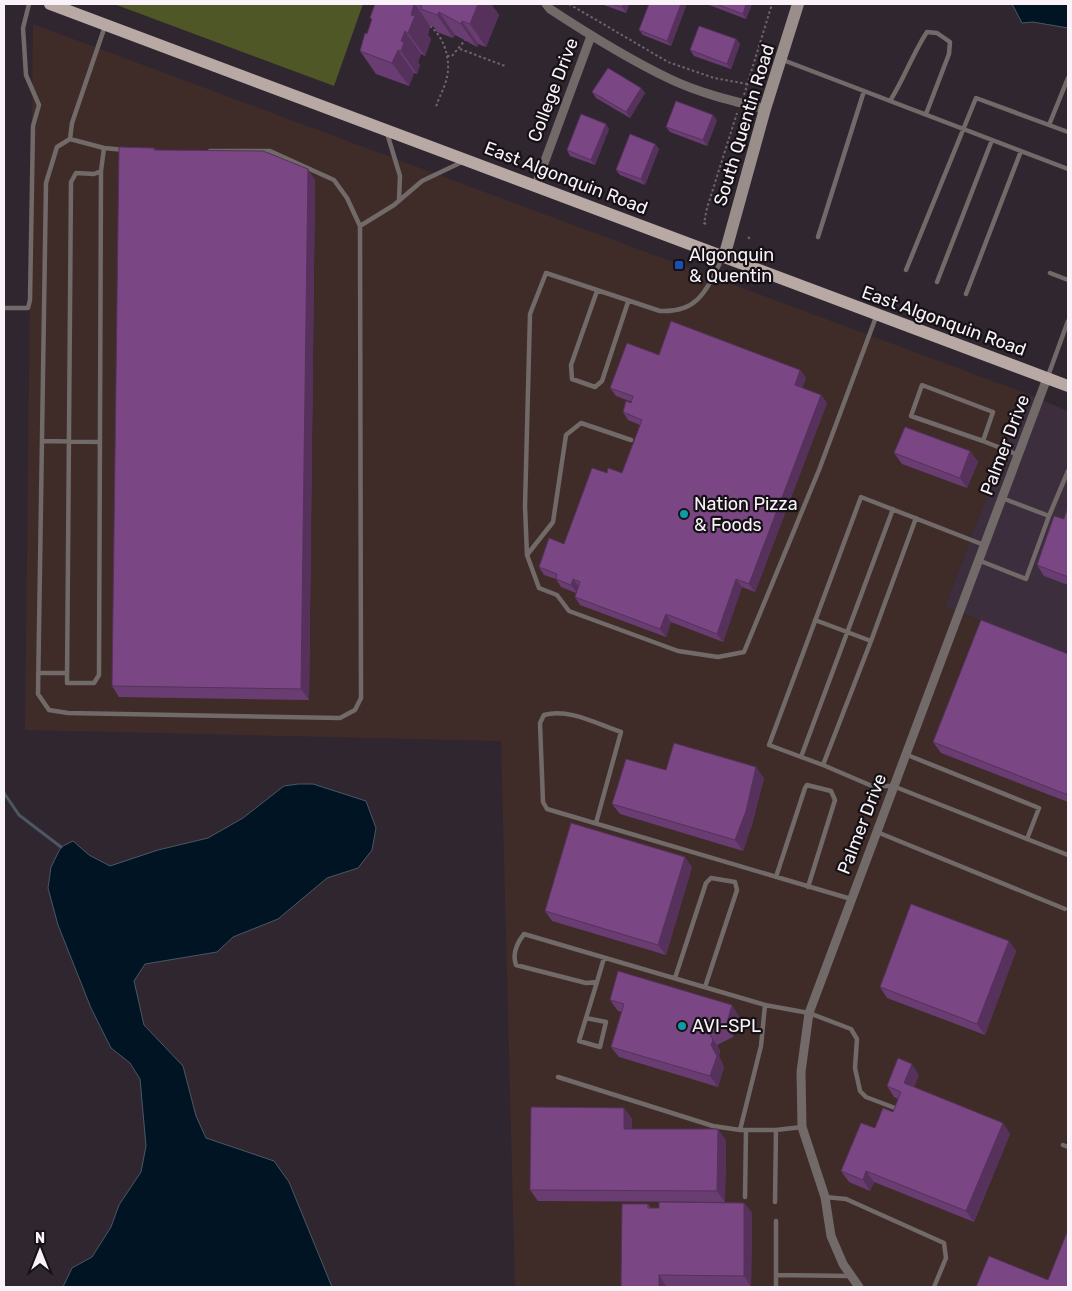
<svg xmlns="http://www.w3.org/2000/svg" width="1072" height="1291" viewBox="0 0 1072 1291" font-family="Rubik,sans-serif">
	<style>
		.built { fill: #3c2e3c }
		.industrial { fill: #3f2c29 }
		.green { fill: #4f5727 }
		.water { fill: #001423; stroke: #4b5763 }
		.lines { fill: none; stroke-linecap: round; stroke-linejoin: round }
		.stream { stroke: #4b5763; stroke-width: 3 }
		.path { stroke: #6d646d; stroke-width: 2; stroke-dasharray: 2.5 2.5; stroke-linecap: butt }
		.service { stroke: #716a68; stroke-width: 4.5 }
		.minor { stroke: #716a68; stroke-width: 9 }
		.secondary { stroke: #998e8a; stroke-width: 12 }
		.primary { stroke: #b9a9a5; stroke-width: 12 }
		.wall { fill: #693c72 }
		.shaded-wall { fill: #55315c }
		.building { fill: #7a4684; stroke: #55315c }
		.transit-dot { fill: #1a4fb4; stroke: #151115; stroke-width: 2 }
		.culture-dot { fill: #0f9aa8; stroke: #151115; stroke-width: 2 }
		.labels { text-anchor: middle; stroke-width: 4.5; stroke-linejoin: round; paint-order: stroke }
		.street-label { font-size: 18px; fill: #f9f3f9; stroke: #151115 }
		.poi-label { font-size: 18px; fill: #f9f3f9; stroke: #151115; text-anchor: start }
	</style>
	<rect width="100%" height="100%" fill="#302630"/>
	<!-- built -->
	<path class="built" d="M1025 393 1068 411V654L945 607Z"/>
	<!-- industrial -->
	<path class="industrial" d="M33 24 1025 393 945 607 1068 654V1287H515L501 741 25 730Z"/>
	<!-- green -->
	<path class="green" d="M114 4H363L334 86Z"/>
	<!-- water -->
	<path class="water" d="M1012 4H1068V28L1033 22 1022 23Z
		M298 784H313L366 801 376 828 372 850 358 868 327 878 278 919 233 937 217 952 145 964 134 981 144 1025 183 1066 196 1116 206 1138 274 1161 289 1182 332 1287H63L72 1268 92 1257 111 1227 119 1205 141 1172 146 1146 140 1079 130 1063 111 1048 91 1008 58 925 48 888 51 867 61 847 73 841 89 855 110 866 158 850 208 838 243 818 284 786Z"/>
	<g class="lines">
		<!-- stream -->
		<path class="stream" d="M4 793 19 815 61 847"/>
		<!-- path -->
		<path class="path" d="M569 4 668 62 714 78 747 84
			M430 26C444 37 451 59 447 77 445 87 439 97 436 107
			M460 49 505 66
			M447 56H452L466 39
			M744 95 772 4
			M706 224 704 223 707 208 737 113
			M748 237 751 240"/>
		<!-- service -->
		<path class="service" d="M105 26 72 123 70 139 104 148 125 150
			M783 60 1068 169
			M890 101C904 79 913 53 927 32L937 33 950 42 949 54 926 114
			M1049 125 1068 78
			M387 133 400 176 399 200
			M70 139 57 147 46 183 38 694 49 710 68 713 340 718 355 710 361 698 360 226 347 198 334 180 270 151H210
			M101 171 99 675 94 683H67L71 182 76 173 94 174 101 171 104 148
			M360 226 394 205 422 181 462 162
			M818 237 864 91
			M723 257C707 288 700 313 660 311L546 273 530 314 525 506 527 555 539 588 557 595 569 611 678 651 718 657 744 652 819 470 876 317
			M906 270 976 98 1068 132
			M1050 273 1068 280
			M937 282 992 140
			M597 291 571 365 572 379 595 387 602 381 628 302
			M966 294 1021 151
			M4 308H28L30 300 33 126 39 105 26 75 23 28 29 4
			M1048 376 1068 321
			M42 441 100 442
			M983 441 911 416 922 385 993 412 983 441 1018 455
			M1002 498 1049 516 1068 471
			M984 545 861 497 769 745 823 765 872 786H893L1027 839
			M527 555 553 522 566 435 581 423 631 440
			M978 560 1026 579 1049 516
			M815 620 871 641 823 765
			M871 641 916 518
			M38 673H67
			M905 754 1039 808 1027 839 1068 855
			M801 757 893 509
			M596 823 621 732C597 724 569 708 544 715L540 723 543 802 547 809 851 899
			M877 832 1065 909
			M776 877 805 788 807 785 831 791 835 800 808 887
			M604 958 597 982 586 983 516 965C512 954 517 943 524 934L765 1005
			M675 978 706 883 711 878 735 882 737 890 705 987
			M586 1018 606 1022 600 1047 579 1041 597 982
			M558 1077 713 1126 740 1130
			M802 1127 776 1130H740L761 1046 765 1005 809 1013 851 1029 857 1039 855 1068 860 1091 866 1097 895 1108
			M1063 1145 1068 1147
			M745 1197 746 1130
			M825 1197 846 1199 944 1243 946 1258 934 1287
			M775 1202 776 1130
			M776 1221V1275L850 1276
			M776 1287V1275"/>
		<!-- minor -->
		<path class="minor" d="M546 4 550 9C588 34 628 59 670 79 699 93 733 101 765 109
			M536 185 591 36
			M859 1287 843 1264 831 1236 825 1197 802 1127 801 1072 809 1013 1047 378"/>
		<!-- secondary -->
		<path class="secondary" d="M724 257 765 109 798 4"/>
		<!-- primary -->
		<path class="primary" d="M50 4 1068 386"/>
	</g>
	<!-- wall -->
	<path class="wall" d="M375 4H491L499 15 486 47 478 44 477 47 455 35 453 38 437 32 434 27 430 26 428 35 431 39 425 56 421 54 418 62 420 65 417 74 414 73 409 86 376 74 360 51 372 21 370 18Z
		M601 4H629L626 13Z
		M649 4H684L686 6 671 46 643 35 639 30Z
		M708 4H752L746 19 709 5Z
		M736 39 740 44 731 69 694 56 690 50Z
		M641 88 645 93 630 118 596 98 592 92Z
		M717 120 707 146 670 132 666 127Z
		M609 129 595 165 570 156 567 150Z
		M655 144 659 149 645 185 620 175 616 170Z
		M154 148 156 150 315 180 309 700 119 697 112 686Z
		M659 355 800 370 806 378 802 388 821 395 827 403 755 592 742 587 723 642 671 622 666 637 580 605 575 597 576 593 561 587 556 579 544 575 539 567 564 544 607 473H622L640 425 628 420 623 412 631 403 632 402 616 396 610 388Z
		M970 451 978 462 967 488 902 464 894 453Z
		M1068 507V585L1044 576 1037 565 1064 519Z
		M1068 654V802L941 753 933 742Z
		M666 770 764 778 753 821 743 851 620 814 612 804Z
		M692 867 666 955 552 921 545 911Z
		M1009 941 1016 951 985 1035 887 998 880 987Z
		M610 1000 739 1016 733 1037 717 1045 720 1051 719 1056 724 1067 718 1087 619 1057 611 1047 622 1012 618 1011Z
		M919 1075 914 1087 1003 1123 1010 1134 974 1222 874 1182 870 1191 849 1182 841 1171 875 1128 893 1112 898 1099 894 1097 887 1086Z
		M624 1108 632 1119V1129L726 1140 725 1202 538 1201 530 1190Z
		M744 1203 752 1213 751 1287 666 1286V1287H621L648 1204 651 1208H659Z"/>
	<!-- shaded-wall -->
	<path class="shaded-wall" d="M414 4H415L430 26 428 35 431 39 425 56 408 33 411 15Z
		M478 4H491L499 15 486 47 470 24Z
		M623 4H629L626 13 622 7Z
		M681 4H684L686 6 671 46 667 41Z
		M746 4H752L746 19 743 14Z
		M439 12 455 35 453 38 437 15Z
		M462 21 478 44 477 47 461 24Z
		M405 31 421 54 418 62 420 65 417 74 401 51V41Z
		M736 39 740 44 731 69 727 64Z
		M398 50 414 73 409 86 392 63Z
		M641 88 645 93 630 118 626 112Z
		M713 115 717 120 707 146 703 140Z
		M606 124 609 129 595 165 591 160Z
		M655 144 659 149 645 185 641 179Z
		M308 169 315 180 309 700 301 689Z
		M800 370 806 378 800 393 795 385Z
		M821 395 827 403 755 592 749 584Z
		M970 451 978 462 967 488 960 478Z
		M573 579 579 587 577 593 571 585Z
		M736 579 742 587 723 642 717 634Z
		M666 614 671 622 666 637 660 629Z
		M756 767 764 778 753 821 743 851 735 840Z
		M685 857 692 867 666 955 658 945Z
		M1009 941 1016 951 985 1035 977 1024Z
		M732 1005 739 1016 733 1037 726 1026Z
		M710 1034 720 1051 719 1056 724 1067 718 1087 710 1076 711 1045Z
		M912 1064 919 1075 912 1093 904 1083Z
		M624 1108 632 1119V1140L624 1129Z
		M1003 1123 1010 1134 974 1222 966 1211Z
		M718 1129 726 1140 725 1202 717 1191Z
		M866 1171 874 1182 870 1191 863 1180Z
		M744 1203 752 1213 751 1287 744 1276Z
		M659 1275 666 1286V1287H659Z"/>
	<!-- building -->
	<path class="building" d="M375 4H414L411 15 415 16 408 33 405 31 401 41 404 42 401 51 398 50 392 63 360 51 365 33 367 34 372 19 370 18Z
		M417 4H478L470 24 462 21 461 24 439 12 437 15 421 9 422 6Z
		M612 4H623L622 7Z
		M649 4H681L667 41 639 30Z
		M716 4H746L743 14Z
		M699 26 736 39 727 64 690 50Z
		M608 68 641 88 626 112 592 92Z
		M676 101 713 115 703 140 666 127Z
		M581 114 606 124 591 160 567 150Z
		M630 134 655 144 641 179 616 170Z
		M119 147 154 148V150L263 151 308 169 301 689 112 686Z
		M671 321 800 370 795 385 821 395 749 584 736 579 717 634 666 614 660 629 575 597 580 582 573 579 571 585 556 579 557 574 539 567 549 538 564 544 592 468 607 473 608 468 622 473 642 420 623 412 626 401 631 403 633 396 610 388 627 343 659 355Z
		M905 427 970 451 960 478 894 453Z
		M1068 507V577L1037 565 1054 516 1064 519Z
		M981 620 1068 654V795L933 742Z
		M674 743 756 767 746 811 735 840 612 804 626 759 666 770Z
		M571 823 685 857 658 945 545 911Z
		M911 904 1009 941 977 1024 880 987Z
		M618 971 732 1005 726 1026 710 1034 713 1040 711 1045 717 1056 710 1076 611 1047 624 1004 610 1000Z
		M898 1058 912 1064 904 1083 1003 1123 966 1211 866 1171 863 1180 841 1171 861 1123 875 1128 883 1108 893 1112 901 1092 887 1086Z
		M531 1107 624 1108V1129H718L717 1191 530 1190Z
		M659 1202 744 1203V1276L659 1275V1287H621L622 1204H648V1208H659Z
		M1068 1230V1287H976L989 1256 1048 1280Z"/>
	<!-- markers -->
	<rect class="transit-dot" x="674" y="260" width="10" height="10" rx="2.5"/>
	<g class="culture-dot">
		<circle cx="684" cy="514" r="5"/>
		<circle cx="682" cy="1026" r="5"/>
	</g>
	<g class="labels">
		<!-- street labels -->
		<g class="street-label">
			<text transform="translate(553 90) rotate(-69)" y="6">College Drive</text>
			<text transform="translate(744 125) rotate(-73)" y="6">South Quentin Road</text>
			<text transform="translate(566 178) rotate(21)" y="6">East Algonquin Road</text>
			<text transform="translate(944 321) rotate(20)" y="6">East Algonquin Road</text>
			<text transform="translate(1005 445) rotate(-69)" y="6">Palmer Drive</text>
			<text transform="translate(862 824) rotate(-69)" y="6">Palmer Drive</text>
		</g>
		<!-- poi labels -->
		<g class="poi-label">
			<text x="689" y="261">Algonquin<tspan x="689" dy="21">&amp; Quentin</tspan></text>
			<text x="694" y="510">Nation Pizza<tspan x="694" dy="21">&amp; Foods</tspan></text>
			<text x="692" y="1032">AVI-SPL</text>
		</g>
	</g>
	<!-- border -->
	<rect width="1072" height="1291" fill="none" stroke="#f9f3f9" stroke-width="10"/>
	<!-- north arrow -->
	<g transform="translate(40 1251)" stroke="#151115" stroke-width="4" paint-order="stroke">
	<path d="M0-4L9 19L0 12L-9 19Z" fill="#f9f3f9"/>
	<text y="-8" font-size="14" font-weight="bold" text-anchor="middle" fill="#f9f3f9">N</text>
	</g>
</svg>
